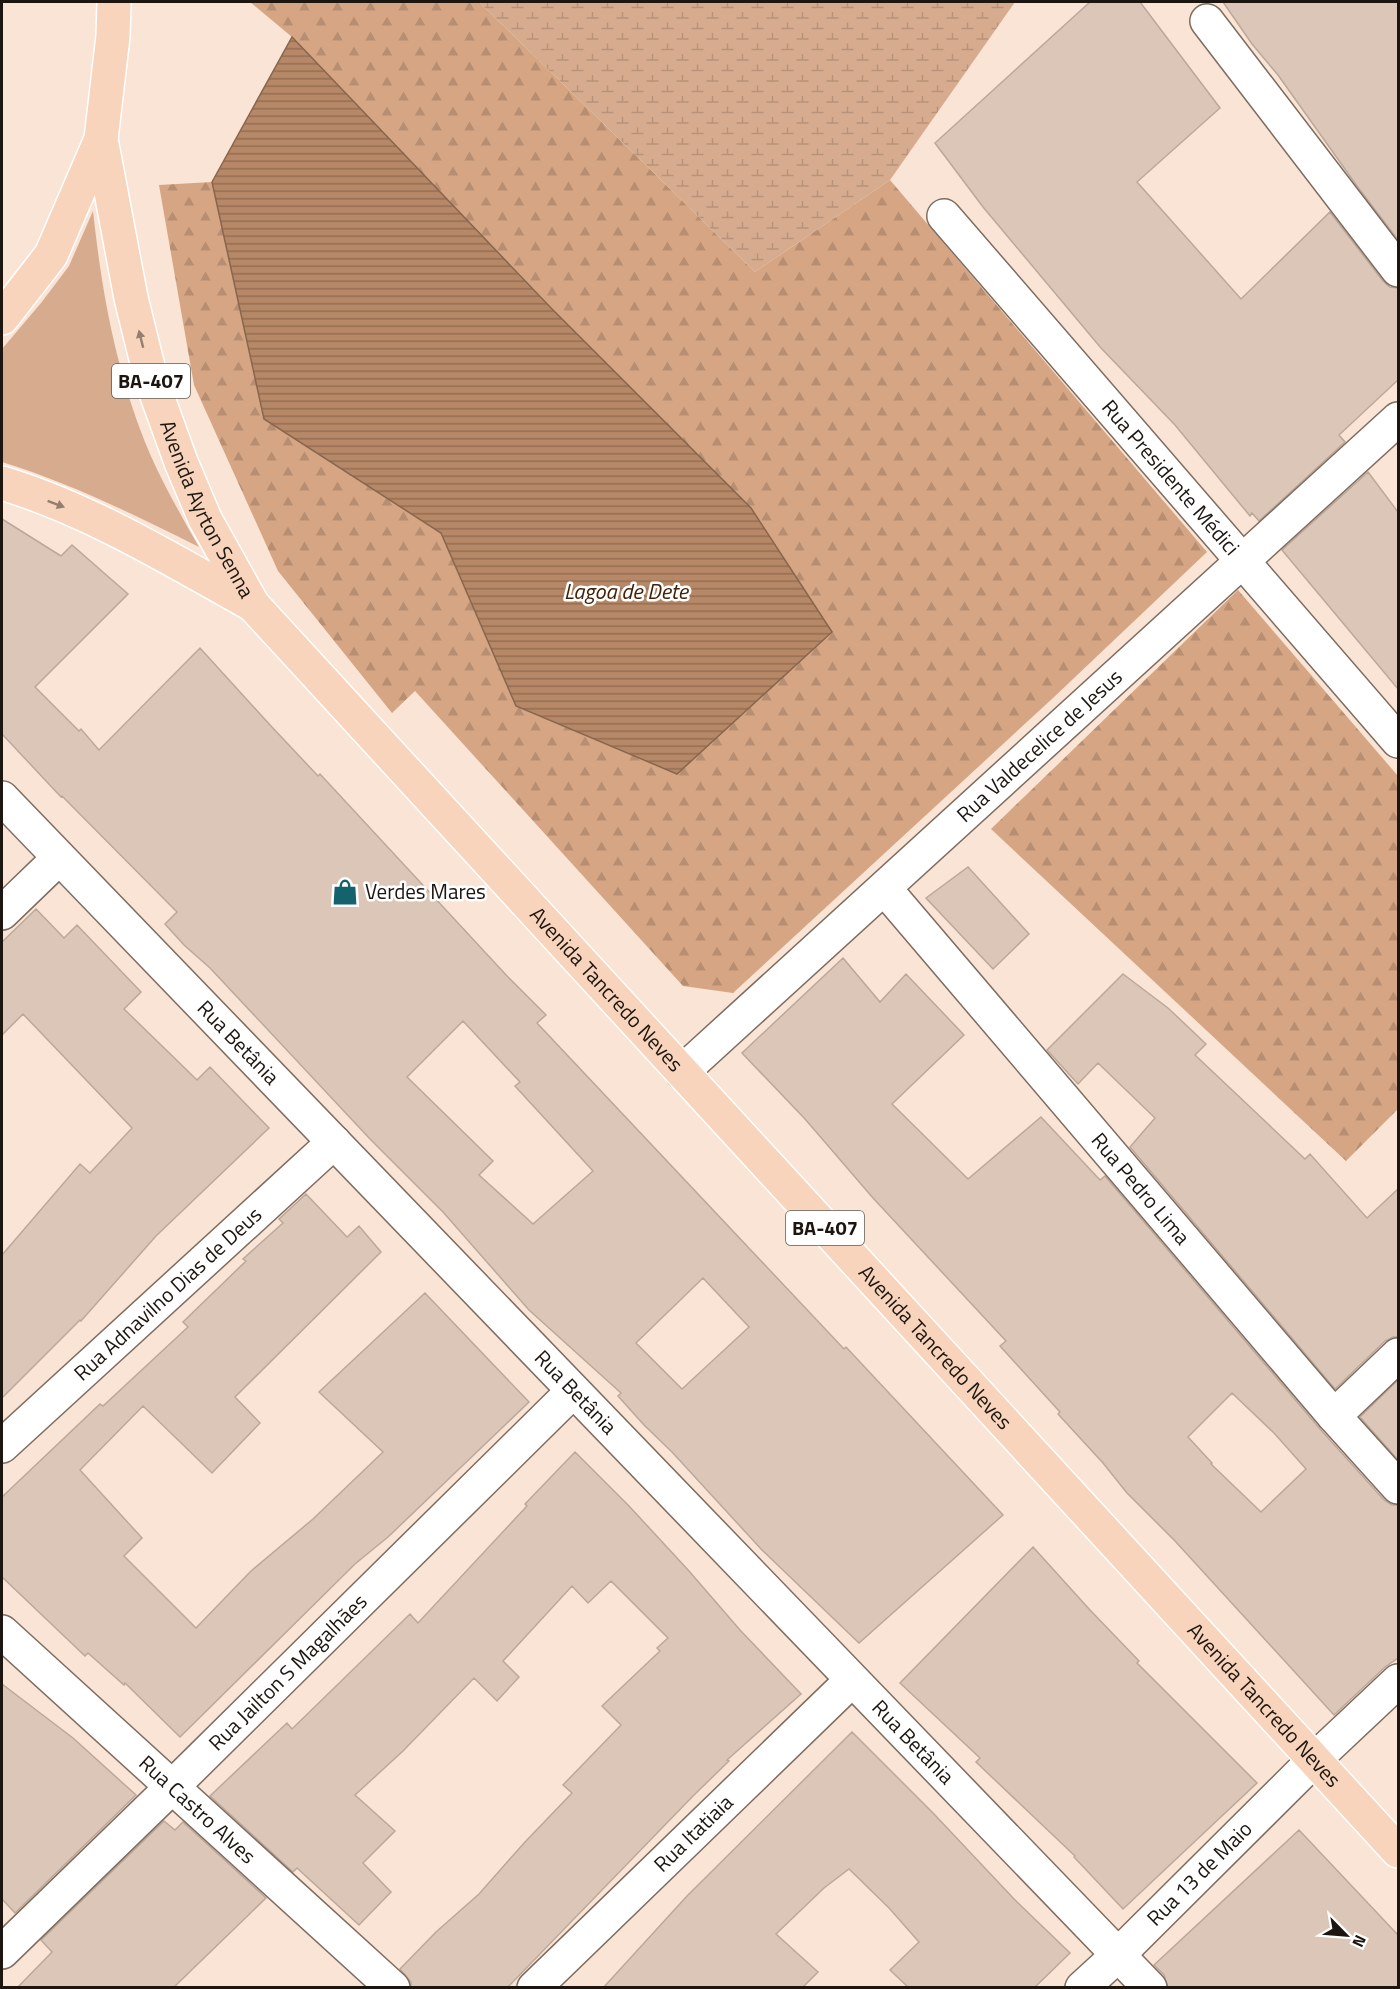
<svg xmlns="http://www.w3.org/2000/svg" width="1400" height="1989" viewBox="0 0 1400 1989" font-family="'Titillium Web',sans-serif">
	<style>
		.green { fill: #d7ac8e }
		.forest { fill: url(#forest-firs) }
		.wetland { fill: url(#wetland-marsh) }
		.water { fill: url(#water-rules); stroke: #88664d; stroke-width: 1.5 }
		.building { fill: #dbc6b8; stroke: #bca89a; stroke-width: 1.5; fill-rule: evenodd }
		.lines { fill: none; stroke-linecap: round; stroke-linejoin: round }
		.minor-casing { stroke: #7e6c5f; stroke-width: 36 }
		.major-casing { stroke: #fff; stroke-width: 36 }
		.minor { stroke: #fff; stroke-width: 33 }
		.major { stroke: #f7d4bb; stroke-width: 33 }
		.oneway { fill: #947e6e }
		.labels { text-anchor: middle; stroke-width: 5; stroke-linejoin: round; paint-order: stroke }
		.shield { fill: #fff; stroke: #605b58; stroke-width: 1.5 }
		.shield-label { font-size: 20px; font-weight: bold; fill: #1c1510 }
		.street-label { font-size: 21px; fill: #1c1510; stroke: #fff }
		.poi-label { font-size: 21px; fill: #1c1510; stroke: #fff; text-anchor: start }
		.water-label { font-size: 22px; font-style: italic; fill: #422207; stroke: #fff }
	</style>
	<defs>
		<pattern id="forest-firs" width="22" height="20" patternUnits="userSpaceOnUse" patternTransform="scale(1.5)"><rect width="22" height="20" fill="#d6a684"/><path d="M5 1l3.5 6h-7zM16 11l3.5 6h-7z" fill="#b78e71"/></pattern>
		<pattern id="wetland-marsh" width="20" height="14" patternUnits="userSpaceOnUse" patternTransform="scale(1.5)"><rect width="20" height="14" fill="#d7ac8e"/><path d="M1 5h8M5 5V1M11 12h8M15 12V8" fill="none" stroke="#b89379"/></pattern>
		<pattern id="water-rules" width="6" height="5" patternUnits="userSpaceOnUse" patternTransform="scale(1.5)"><rect width="6" height="5" fill="#b78867"/><path d="M0 2.5h6" fill="none" stroke="#946e53"/></pattern>
	</defs>
	<rect width="100%" height="100%" fill="#f9e4d5"/>
	<!-- green -->
	<path class="green" d="M93 211C102 295 117 376 150 454 164 486 182 517 199 547 135 515 70 483 2 462V349L41 303 69 266Z"/>
	<!-- forest -->
	<path class="forest" d="M250 2H479L755 272 890 180 1207 552 1053 698 733 993 683 986 415 691 392 713 278 571 194 385 159 185 212 182 264 419 441 533 516 706 677 774 831 631 751 508 552 309 292 37Z
		M1238 590 1398 776V1109L1346 1161 991 829Z"/>
	<!-- wetland -->
	<path class="wetland" d="M479 2H1015L890 180 755 272Z"/>
	<!-- water -->
	<path class="water" d="M292 37 552 309 751 508 832 632 677 774 516 706 441 533 264 419 212 182Z"/>
	<!-- building -->
	<path class="building" d="M1090 2H1140L1220 108 1137 182 1241 299 1330 212 1383 281 1390 287 1398 288V380L1339 435 1345 442 1259 521 1252 513 1250 516 1175 425 1101 348 983 207 935 143Z
		M1223 2H1398V240L1357 186 1278 75 1252 44Z
		M1368 472 1398 512V689L1282 550Z
		M2 519 61 556 72 545 128 594 35 687 79 731 81 729 99 750 200 648 271 726 318 776 320 774 508 977 546 1015 537 1023 844 1349 846 1347 1003 1515 859 1643 761 1549 672 1452 644 1425 618 1396 621 1393 529 1310 443 1212 370 1139 210 968 184 945 165 924 177 912 62 796 61 797 2 734ZM463 1021 520 1082 515 1086 593 1171 533 1224 479 1175 493 1161 407 1077ZM703 1278 749 1327 682 1389 636 1343Z
		M968 867 1029 934 993 969 926 898Z
		M36 909 64 938 77 925 141 992 124 1009 197 1080 210 1067 269 1128 156 1236 81 1321 80 1320 2 1398V1255L80 1164 90 1173 132 1128 23 1014 2 1035V942Z
		M843 958 880 1002 906 974 964 1035 892 1104 968 1179 1041 1117 1100 1180 1105 1176 1320 1429 1384 1500 1392 1505H1398V1658L1385 1667 1334 1715 1175 1541 1127 1493 1103 1463 1058 1414 1060 1412 1000 1346 1006 1341 873 1198 805 1119 742 1053ZM1232 1393 1274 1433 1306 1469 1261 1512 1211 1464 1212 1463 1188 1437Z
		M1123 974 1168 1008 1206 1044 1195 1055 1305 1159 1310 1154 1367 1218 1398 1189V1337H1393L1385 1341 1335 1389 1130 1147 1155 1118 1098 1063 1078 1084 1047 1050Z
		M306 1194 347 1237 359 1226 381 1252 235 1397 260 1423 212 1473 143 1406 80 1470 142 1538 124 1556 196 1628 251 1571 313 1519 383 1452 319 1392 425 1293 529 1402 388 1537 355 1564 180 1737 125 1683 124 1685 88 1653 85 1656 2 1577V1497L100 1404 103 1406 188 1327 183 1322 246 1261 243 1259 283 1223 279 1219Z
		M1398 1380V1460L1360 1417Z
		M575 1452 629 1506 689 1571 740 1630 801 1694 727 1760 729 1761 693 1796 507 1988H411V1982L400 1969 436 1932 479 1894 525 1842 572 1793 563 1785 621 1725 602 1706 660 1651 657 1648 668 1638 611 1581 588 1603 572 1586 503 1661 519 1677 497 1701 474 1678 403 1751 355 1795 395 1831 363 1863 391 1892 359 1925 297 1868 293 1872 210 1796 287 1723 292 1729 410 1614 418 1623 527 1506 525 1504Z
		M1033 1547 1090 1610 1139 1661 1137 1663 1257 1783 1123 1909 1074 1857 1075 1856 976 1762 980 1758 900 1683Z
		M2 1684 73 1738 136 1795 15 1913 2 1899Z
		M852 1732 934 1814 1015 1900 1070 1953 1034 1988H909L890 1970 919 1942 889 1908 849 1869 824 1888 776 1934 818 1972 802 1988H603L687 1896Z
		M164 1821 175 1830 183 1822 266 1898 173 1988H17L52 1952 41 1940Z
		M1299 1830 1398 1935V1988H1168L1164 1975 1154 1965Z"/>
	<g class="lines">
		<!-- minor casing -->
		<g class="minor-casing">
			<g id="minor">
				<path d="M1207 21 1398 270"/>
				<path id="s1" d="M944 216 1398 741"/>
				<path id="s2" d="M2 798 1150 1988"/>
				<path id="s3" d="M885 889 1334 1416 1398 1487"/>
				<path d="M2 913 59 858"/>
				<path id="s4" d="M682 1072 1398 419"/>
				<path d="M1334 1416 1398 1355"/>
				<path id="s5" d="M2 1446 334 1142"/>
				<path id="s6" d="M2 1632 393 1988"/>
				<path id="s7" d="M2 1952 173 1786 573 1391"/>
				<path id="s8" d="M534 1988 852 1680"/>
				<path id="s9" d="M1082 1988 1118 1955 1314 1760 1398 1681"/>
			</g>
		</g>
		<!-- major casing -->
		<g class="major-casing">
			<g id="major">
				<path id="s10" d="M101 139 131 298 151 379 181 462 205 519 253 605 1398 1851"/>
				<path d="M2 318 51 255 101 139 113 36 114 2"/>
				<path d="M2 483C91 510 172 560 253 605"/>
			</g>
		</g>
		<!-- minor -->
		<use href="#minor" class="minor"/>
		<!-- major -->
		<use href="#major" class="major"/>
	</g>
	<!-- one-way arrows -->
	<defs><path id="oneway-solid" d="M-6-.8H1V-3.2L6.5 0L1 3.2V.8H-6Z" transform="scale(1.5)"/></defs>
	<g class="oneway">
		<use href="#oneway-solid" transform="translate(141 339) rotate(-104)"/>
		<use href="#oneway-solid" transform="translate(56 504) rotate(21)"/>
	</g>
	<!-- icons -->
	<defs>
		<g id="shop-bare" transform="scale(2.07)"><path d="M-5-2.5h2.3a2.7 3.5 0 0 1 5.4 0H5L5.5 6h-11ZM-1.5-2.5h3a1.5 2.3 0 0 0-3 0Z" fill="#14626b" stroke="#fff" stroke-width="2.5" paint-order="stroke"/></g>
	</defs>
	<g fill-rule="evenodd">
		<use href="#shop-bare" x="345" y="892"/>
	</g>
	<g class="labels">
		<!-- shield labels -->
		<g class="shield">
			<rect x="112" y="364" width="78" height="34" rx="4.5"/>
			<rect x="786" y="1211" width="78" height="34" rx="4.5"/>
		</g>
		<g class="shield-label">
			<text x="151" y="388">BA-407</text>
			<text x="825" y="1235">BA-407</text>
		</g>
		<!-- street labels -->
		<g class="street-label">
			<text dy="7" stroke="none"><textPath href="#s1" startOffset="346">Rua Presidente Médici</textPath></text>
			<text dy="7" stroke="none"><textPath href="#s10" startOffset="387">Avenida Ayrton Senna</textPath></text>
			<text dy="7" stroke="none"><textPath href="#s4" startOffset="484">Rua Valdecelice de Jesus</textPath></text>
			<text dy="7" stroke="none"><textPath href="#s10" startOffset="1016">Avenida Tancredo Neves</textPath></text>
			<text dy="7" stroke="none"><textPath href="#s2" startOffset="340">Rua Betânia</textPath></text>
			<text dy="7" stroke="none"><textPath href="#s3" startOffset="394">Rua Pedro Lima</textPath></text>
			<text dy="7" stroke="none"><textPath href="#s5" startOffset="225">Rua Adnavilno Dias de Deus</textPath></text>
			<text dy="7" stroke="none"><textPath href="#s10" startOffset="1502">Avenida Tancredo Neves</textPath></text>
			<text dy="7" stroke="none"><textPath href="#s2" startOffset="826">Rua Betânia</textPath></text>
			<text dy="7" stroke="none"><textPath href="#s7" startOffset="400">Rua Jailton S Magalhães</textPath></text>
			<text dy="7" stroke="none"><textPath href="#s10" startOffset="1988">Avenida Tancredo Neves</textPath></text>
			<text dy="7" stroke="none"><textPath href="#s2" startOffset="1312">Rua Betânia</textPath></text>
			<text dy="7" stroke="none"><textPath href="#s6" startOffset="264">Rua Castro Alves</textPath></text>
			<text dy="7" stroke="none"><textPath href="#s8" startOffset="222">Rua Itatiaia</textPath></text>
			<text dy="7" stroke="none"><textPath href="#s9" startOffset="164">Rua 13 de Maio</textPath></text>
		</g>
		<!-- poi labels -->
		<g class="poi-label">
			<text x="365" y="899">Verdes Mares</text>
		</g>
		<!-- water labels -->
		<g class="water-label">
			<text x="626" y="599">Lagoa de Dete</text>
		</g>
	</g>
	<!-- border -->
	<rect width="1400" height="1989" fill="none" stroke="#1c1510" stroke-width="6"/>
	<!-- north arrow -->
	<g transform="translate(1346 1935) rotate(115)" stroke="#ffffff" stroke-width="4.5" paint-order="stroke">
	<path d="M0-4.5L10 22L0 15L-10 22Z" fill="#1c1510"/>
	<text y="-9" font-size="16" font-weight="bold" text-anchor="middle" fill="#1c1510">N</text>
	</g>
</svg>
